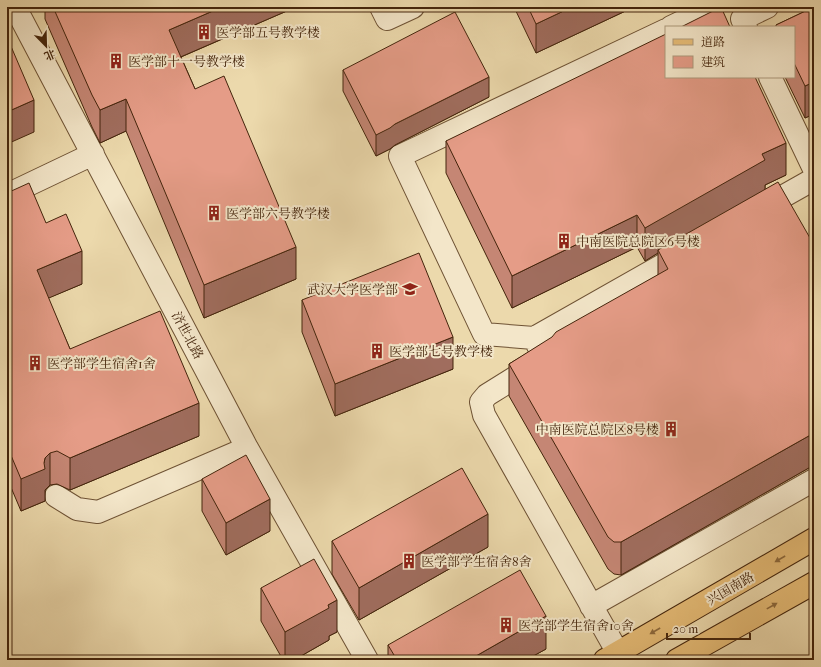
<svg xmlns="http://www.w3.org/2000/svg" width="821" height="667" viewBox="0 0 821 667" font-family="'IM FELL French Canon','Noto Serif SC',serif">
	<style>
		.lines { fill: none; stroke-linecap: round; stroke-linejoin: round }
		.minor-casing { stroke: #6e5234; stroke-width: 24 }
		.major-casing { stroke: #44250c; stroke-width: 24 }
		.minor { stroke: #f3e6c9; stroke-width: 22 }
		.major { stroke: #e6bc76; stroke-width: 22 }
		.wall { fill: #c58674; stroke: #44250c }
		.shaded-wall { fill: #a06d5e; stroke: #44250c }
		.building { fill: #e59c87; stroke: #44250c }
		.oneway { fill: #8d693c }
		.labels { text-anchor: middle; stroke-width: 4; stroke-linejoin: round; paint-order: stroke }
		.poi-label { font-size: 13px; fill: #44250c; stroke: #f3e6c9; text-anchor: start }
		.street-label { font-size: 13px; fill: #44250c; stroke: #f3e6c9 }
	</style>
	<rect width="100%" height="100%" fill="#ecd9ac"/>
	<filter id="stains"><feTurbulence type="fractalNoise" baseFrequency=".005" numOctaves="4"/><feColorMatrix values="0 0 0 0 .2 0 0 0 0 .09 0 0 0 0 .02 0 0 0 .5 -.17"/></filter>
	<radialGradient id="worn" r=".72"><stop offset=".6" stop-color="#630" stop-opacity="0"/><stop offset="1" stop-color="#630" stop-opacity=".3"/></radialGradient>
	<g class="lines">
		<!-- minor casing -->
		<g class="minor-casing">
			<path id="minor" d="M15 7 247 448 367 660
				M381 7 387 19 413 7
				M671 27 713 7
				M746 27 742 19 767 7
				M770 77 814 169
				M7 195 93 154
				M759 210 814 179
				M534 338 484 334 400 156 666 30
				M56 496 77 509 98 512 247 448
				M591 606 814 480
				M618 653 484 415 481 402 487 395 545 359 534 338 684 253"/>
		</g>
		<!-- major casing -->
		<g class="major-casing">
			<path id="major" d="M605 660 814 539
				M677 660 814 583"/>
		</g>
		<!-- minor -->
		<use href="#minor" class="minor"/>
		<!-- major -->
		<use href="#major" class="major"/>
	</g>
	<!-- wall -->
	<path class="wall" d="M45 7H296L181 57 195 89 296 279 204 318 126 131 100 143 92 127 45 19Z
		M514 7H634L536 53Z
		M814 7V114L805 118 785 77H794V27H776V25Z
		M343 70 489 97 395 145 390 149 376 156 343 91Z
		M446 141 786 175 765 185V189L814 245V465L621 575 614 574 608 569 604 562 509 396V364L658 275V253L645 261 637 247 512 308 446 173Z
		M7 193 82 284 48 298 70 349 199 436 70 490 57 484 50 485 45 490V501L21 511 7 478Z
		M302 300 453 369 335 416 302 332Z
		M202 479 270 531 226 555 202 511Z
		M332 541 488 547 359 620 332 574Z
		M261 588 337 632 329 636V640L294 660H283L261 621Z
		M388 645 546 649 526 660H388Z"/>
	<!-- shaded-wall -->
	<path class="shaded-wall" d="M222 7H296L169 62V30Z
		M572 7H634L536 53V24Z
		M489 77V97L395 145 390 149 376 156V135L395 124Z
		M814 82V114L805 118V86Z
		M126 99V131L100 143V110Z
		M34 100V132L7 144V112Z
		M786 143V175L765 185V192L658 250V253L645 261V228L762 154Z
		M637 215V247L512 308V276Z
		M296 247V279L204 318V285Z
		M82 251V284L37 303V270Z
		M453 337V369L335 416V384Z
		M199 403V436L70 490V458Z
		M814 433V465L621 575V542Z
		M50 453V485L45 490V501L21 511V479L44 463 45 458Z
		M270 499V531L226 555V523Z
		M488 514V547L359 620V588Z
		M337 600V632L329 636V640L294 660H285V632L328 605Z
		M546 616V649L526 660H469Z"/>
	<!-- building -->
	<path class="building" d="M53 7H222L169 30 195 89 224 76 296 247 204 285 126 99 100 110 92 95Z
		M528 7H572L536 24Z
		M721 7 730 27H681Z
		M814 7V82L805 86 794 63V27H777L776 25Z
		M455 12 489 77 395 124 390 128 376 135 343 70Z
		M666 34V77H755L786 143 762 154 765 160 645 228 637 215 512 276 446 141Z
		M7 37 34 100 7 112Z
		M778 182 814 245V433L621 542H614L608 537 604 530 509 364 552 337 556 332 668 269 658 250Z
		M29 183 46 223 66 214 82 251 37 270 70 349 160 311 199 403 70 458 57 451 50 453 45 458 44 463 45 469 21 479 7 446V193Z
		M419 253 453 337 335 384 302 300Z
		M246 455 270 499 226 523 202 479Z
		M462 468 488 514 359 588 332 541Z
		M314 559 337 600 328 605 329 608 285 632 261 588Z
		M520 570 546 616 469 660H397L388 645Z"/>
	<!-- one-way arrows -->
	<defs><path id="oneway-solid" d="M-6-.8H1V-3.2L6.5 0L1 3.2V.8H-6Z"/></defs>
	<g class="oneway">
		<use href="#oneway-solid" transform="translate(780 559) rotate(150)"/>
		<use href="#oneway-solid" transform="translate(772 606) rotate(-29)"/>
		<use href="#oneway-solid" transform="translate(655 631) rotate(150)"/>
	</g>
	<!-- icons -->
	<defs>
		<g id="building-bare" transform="scale(1.2)"><path d="M-4-6H4V6H1V3H-1V6H-4ZM-2.5-4.3h1.7v1.8h-1.7ZM.8-4.3h1.7v1.8H.8ZM-2.5-1h1.7V.8h-1.7ZM.8-1h1.7V.8H.8Z" fill="#8f2418" stroke="#f3e6c9" stroke-width="2.5" paint-order="stroke"/></g>
		<g id="university-bare" transform="scale(1.2)"><path d="M0-5L7-2L0 1L-7-2ZM-4 1L0 2.5L4 1V4Q0 6-4 4Z" fill="#8f2418" stroke="#f3e6c9" stroke-width="2.5" paint-order="stroke"/></g>
	</defs>
	<g fill-rule="evenodd">
		<use href="#building-bare" x="204" y="32"/>
		<use href="#building-bare" x="116" y="61"/>
		<use href="#building-bare" x="214" y="213"/>
		<use href="#building-bare" x="564" y="241"/>
		<use href="#university-bare" x="410" y="289"/>
		<use href="#building-bare" x="377" y="351"/>
		<use href="#building-bare" x="35" y="363"/>
		<use href="#building-bare" x="671" y="429"/>
		<use href="#building-bare" x="409" y="561"/>
		<use href="#building-bare" x="506" y="625"/>
	</g>
	<g class="labels">
		<!-- poi labels -->
		<g class="poi-label">
			<text x="216" y="37">医学部五号教学楼</text>
			<text x="128" y="66">医学部十一号教学楼</text>
			<text x="226" y="218">医学部六号教学楼</text>
			<text x="576" y="246">中南医院总院区6号楼</text>
			<text x="398" y="294" text-anchor="end">武汉大学医学部</text>
			<text x="389" y="356">医学部七号教学楼</text>
			<text x="47" y="368">医学部学生宿舍1舍</text>
			<text x="659" y="434" text-anchor="end">中南医院总院区8号楼</text>
			<text x="421" y="566">医学部学生宿舍8舍</text>
			<text x="518" y="630">医学部学生宿舍10舍</text>
		</g>
		<!-- street labels -->
		<g class="street-label">
			<text transform="translate(188 335) rotate(62)" y="5">济世北路</text>
			<text transform="translate(730 588) rotate(-30)" y="5">兴国南路</text>
		</g>
	</g>
	<!-- margin -->
	<rect width="821" height="667" fill="none" stroke="#ecd9ac" stroke-width="24"/>
	<rect x="8" y="8" width="805" height="651" fill="none" stroke="#44250c" stroke-width="2"/>
	<rect x="12" y="12" width="797" height="643" fill="none" stroke="#44250c"/>
	<!-- legend -->
	<rect x="665" y="26" width="130" height="52" fill="#f3e6c9" stroke="#ad997d"/>
	<rect x="673" y="39" width="20" height="6" fill="#e6bc76" stroke="#ad997d"/>
	<text x="701" y="46" font-size="12" fill="#44250c">道路</text>
	<rect x="673" y="56" width="20" height="12" fill="#e59c87" stroke="#ad997d"/>
	<text x="701" y="66" font-size="12" fill="#44250c">建筑</text>
	<!-- north arrow -->
	<g transform="translate(46 46) rotate(157)" stroke="#f3e6c9" stroke-width="3" paint-order="stroke">
	<path d="M0-3L7 15L0 10L-7 15Z" fill="#44250c"/>
	<text y="-6" font-size="11" font-weight="bold" text-anchor="middle" fill="#44250c">北</text>
	</g>
	<!-- scale -->
	<path d="M667 633v6h83v-6" fill="none" stroke="#44250c" stroke-width="2"/>
	<text x="673" y="633" font-size="12" fill="#44250c" stroke="#f3e6c9" stroke-width="3" paint-order="stroke">20 m</text>
	<rect width="100%" height="100%" filter="url(#stains)"/>
	<rect width="100%" height="100%" fill="url(#worn)"/>
</svg>
